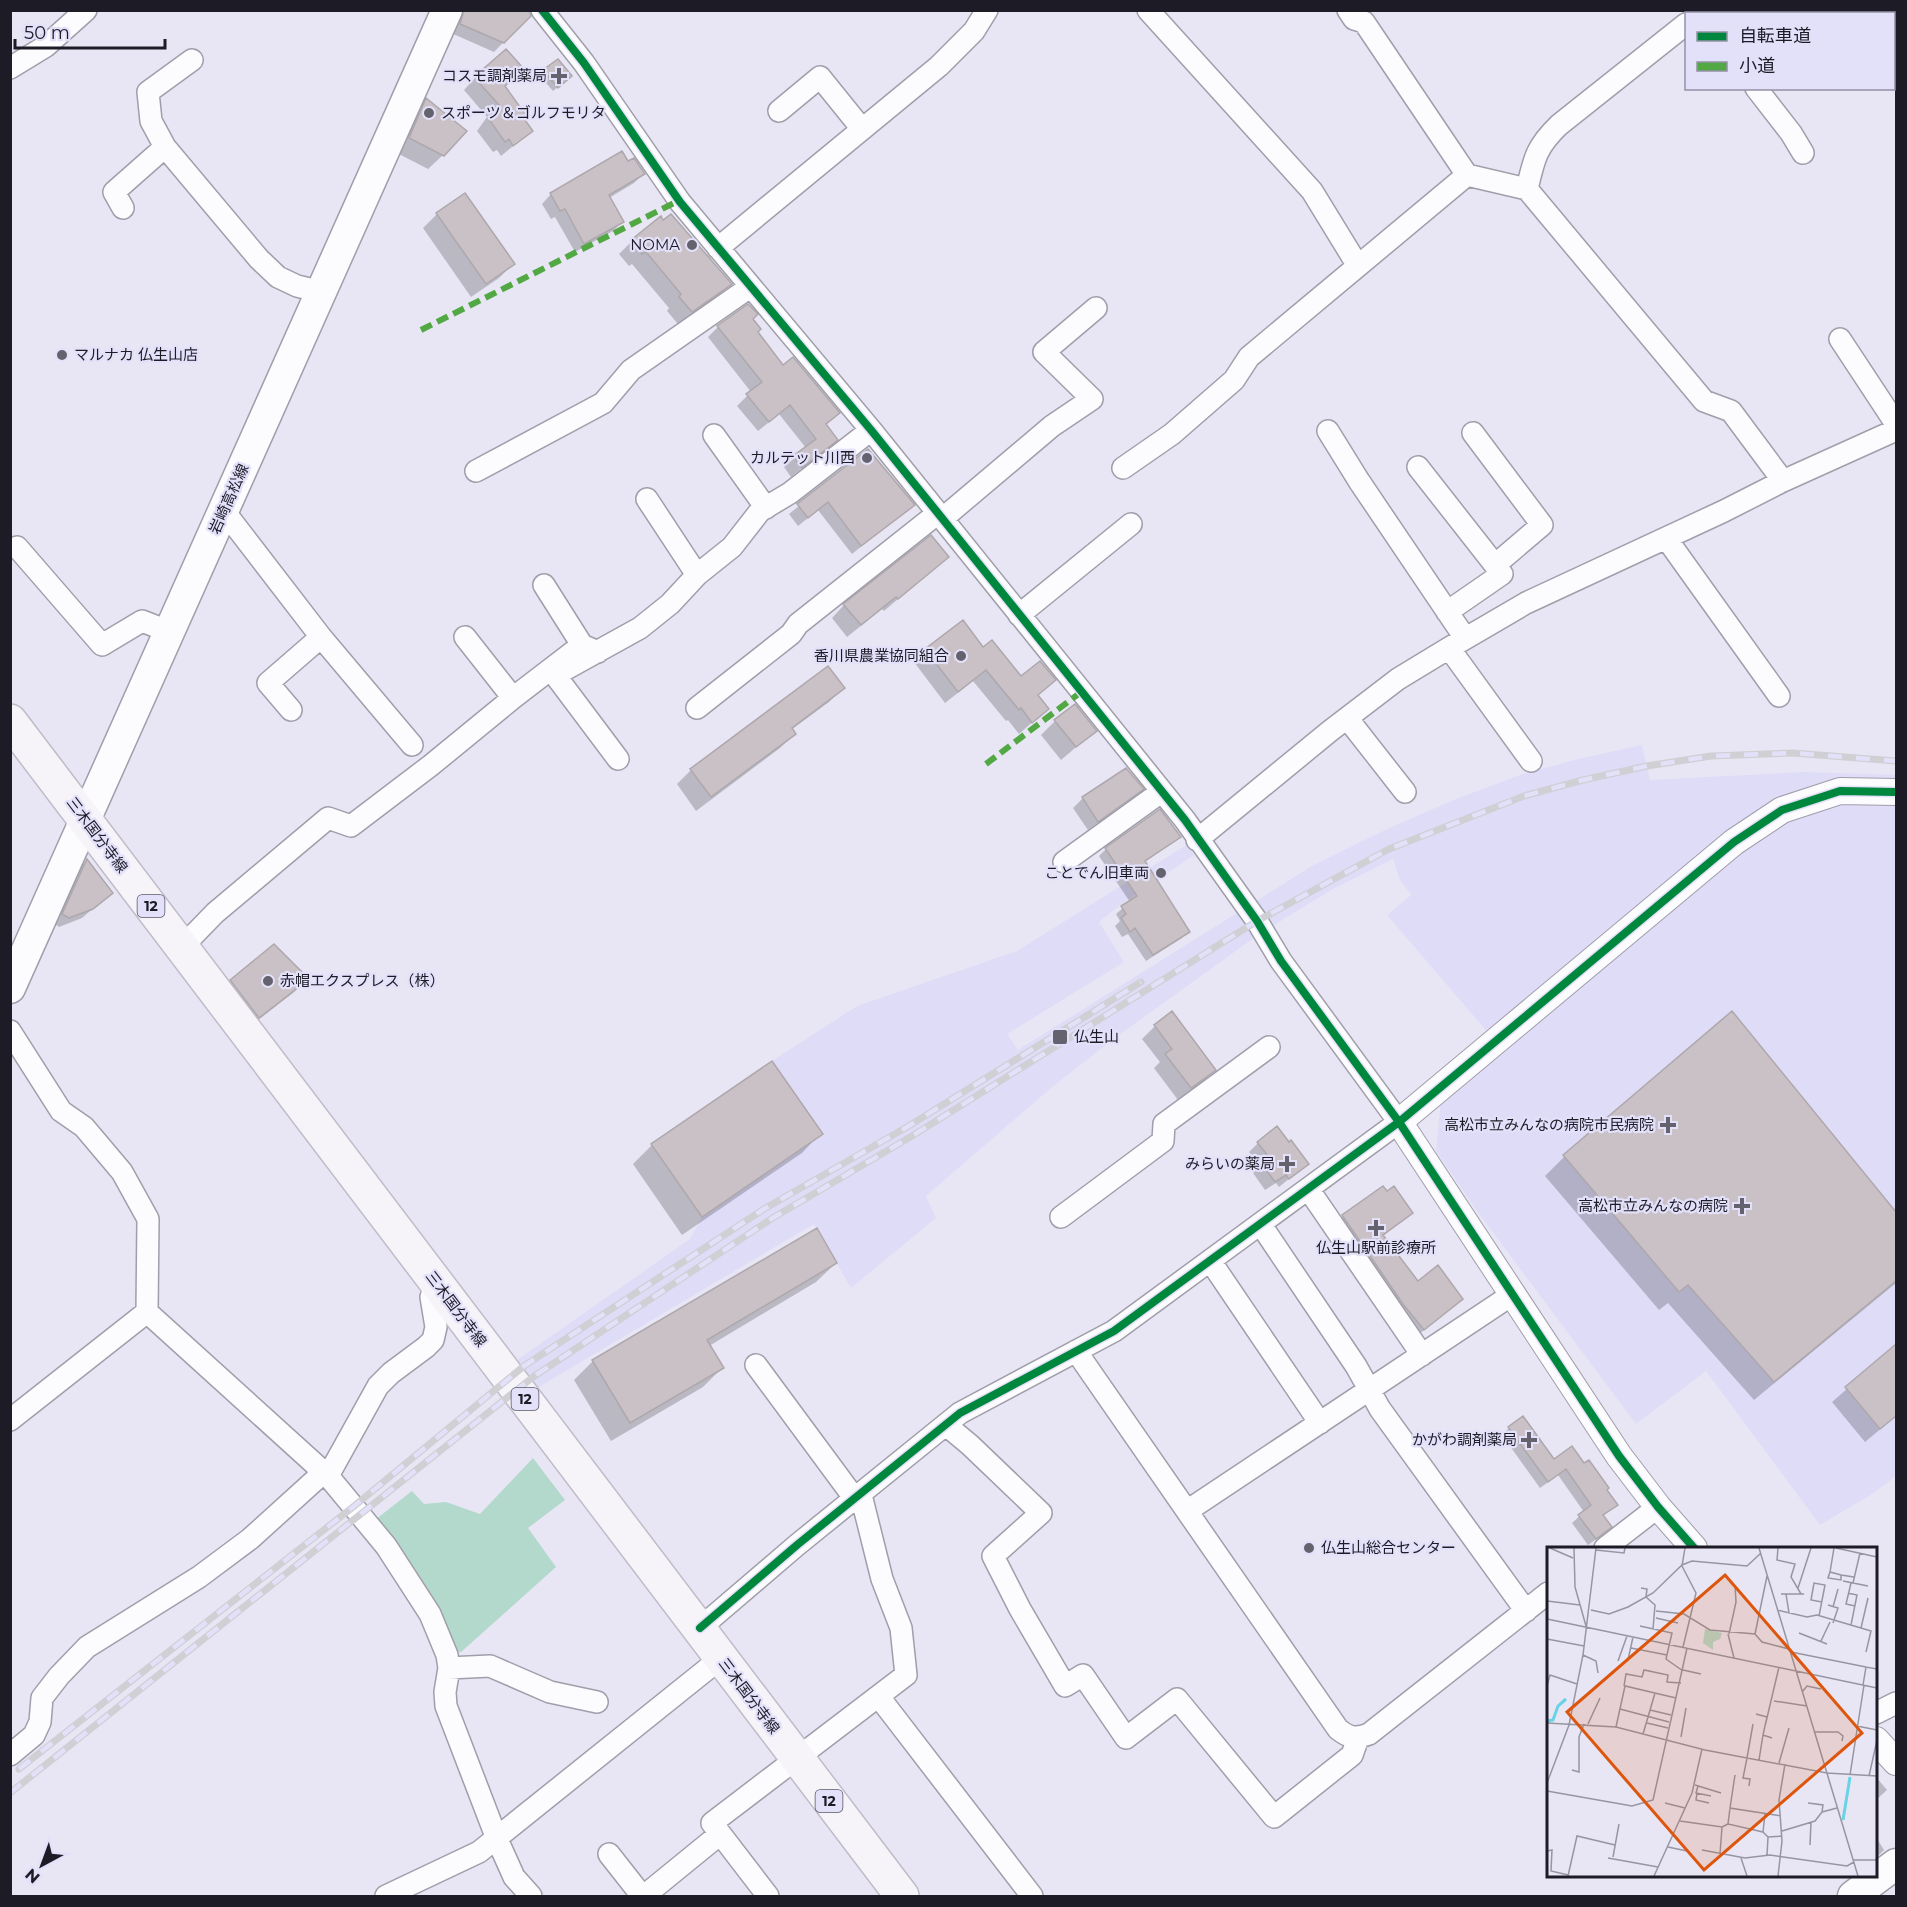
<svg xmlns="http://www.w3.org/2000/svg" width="1907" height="1907" viewBox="0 0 1907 1907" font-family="Montserrat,'Noto Sans JP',sans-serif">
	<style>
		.built { fill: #dfdcf8 }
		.green { fill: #b3d9cc }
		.shadow { fill: #0003 }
		.building { fill: #c9c1c6; stroke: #aea7ac; stroke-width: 1.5 }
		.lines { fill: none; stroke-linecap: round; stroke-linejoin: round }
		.minor-casing { stroke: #a09eaa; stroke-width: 24 }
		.tertiary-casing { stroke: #a09eaa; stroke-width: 28 }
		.secondary-casing { stroke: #a09eaa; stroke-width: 33 }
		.primary-casing { stroke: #bfbcc8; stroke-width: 36 }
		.minor { stroke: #fcfbfd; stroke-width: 21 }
		.tertiary { stroke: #fcfbfd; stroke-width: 26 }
		.secondary { stroke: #fcfbfd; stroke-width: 30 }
		.primary { stroke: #f6f4f9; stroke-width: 33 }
		.rail-casing { stroke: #cfcfd4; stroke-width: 7 }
		.rail { stroke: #e3e0fa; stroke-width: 4.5; stroke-dasharray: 14; stroke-linecap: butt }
		.quiet { stroke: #52a944; stroke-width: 6; stroke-dasharray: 12 6; stroke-linecap: butt }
		.cycleway-casing { stroke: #e3e0fa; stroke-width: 11 }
		.cycleway { stroke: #00873e; stroke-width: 8 }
		.poi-dot { fill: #63626e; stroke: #e3e0fa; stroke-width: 2 }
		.labels { text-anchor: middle; stroke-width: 4.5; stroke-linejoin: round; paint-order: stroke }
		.shield { fill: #e3e0fa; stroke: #585666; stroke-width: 1.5 }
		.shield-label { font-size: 14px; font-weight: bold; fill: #1c1b26 }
		.poi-label { font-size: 15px; fill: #1c1b26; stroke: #e3e0fa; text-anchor: end }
		.street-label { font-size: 15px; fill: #1c1b26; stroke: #e3e0fa }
		.inset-river { fill: none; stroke: #69d2e4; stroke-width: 3 }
		.inset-road { fill: none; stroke: #9695a2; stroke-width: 1.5 }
		.view { fill: #de560d; fill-opacity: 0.15; stroke: #de560d; stroke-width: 3 }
		.inset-edge { fill: none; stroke: #1c1b26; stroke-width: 3 }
	</style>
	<rect width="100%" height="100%" fill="#e8e6f4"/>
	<!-- built -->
	<path class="built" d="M1642 745 1650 780 1804 772 1896 775V1476L1872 1494 1820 1525 1706 1371 1636 1424 1477 1211 1436 1151 1441 1099 1502 1049 1387 915 1411 895 1399 878 1393 859 1331 890 1258 935 1112 1040 1051 1088 926 1196 936 1218 851 1288 814 1224 537 1388 517 1360 690 1239 702 1217 822 1134 772 1061 857 1006 1017 951 1188 844 1194 855 1120 905 1099 922 1124 962 1007 1034 1018 1050 1312 866 1387 829 1456 799 1520 775 1578 759Z"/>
	<!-- green -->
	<path class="green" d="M533 1458 565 1500 528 1528 556 1567 461 1652 449 1651 371 1523 412 1491 424 1504 446 1502 480 1514Z"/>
	<!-- shadow -->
	<path class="shadow" d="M457 10H529L530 15 494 52 451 33Z
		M557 61 566 80 553 91 540 76Z
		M475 78 503 86 531 131 501 156 497 150 493 152 477 131 487 117 464 90Z
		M427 100 443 155 428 169 395 152 412 114Z
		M621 153 627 164 643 174 634 183 609 198 622 222 613 231 575 252 555 217 551 219 542 204 551 194Z
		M437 214 513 264 499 278 471 297 423 228Z
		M663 222 681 229 682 227 730 284 717 297 678 324 667 311 669 308 632 264 629 266 619 254 632 241Z
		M751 319 756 332 783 367 838 413 825 425 836 440 791 477 784 467 806 448 779 414 758 431 737 406 751 392 708 337 718 327Z
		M868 451 913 505 852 554 818 510 798 526 789 514Z
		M947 557 884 611 882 609 847 637 832 618 844 605Z
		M983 649 1020 678 1054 680 1037 696 1047 709 1019 734 1008 720 1006 721 973 681 945 703 914 662 926 650Z
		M843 688 829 702 791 730 794 734 780 748 696 811 677 784 691 770Z
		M1055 721 1095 731 1061 760 1041 735Z
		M1126 770 1142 789 1132 798 1088 830 1073 808 1083 798Z
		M1179 837 1145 862 1188 931 1182 938 1146 961 1128 934 1122 937 1115 926 1120 921 1116 914 1130 902 1099 856 1106 849Z
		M86 861 111 893 82 918 59 927 54 923 78 870Z
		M307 979 293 993 244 1031 217 996 231 981Z
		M1731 1013 1896 1215V1283L1754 1400 1668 1303 1659 1310 1545 1176 1565 1156Z
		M1155 1026 1214 1070 1201 1083 1178 1100 1154 1068 1160 1062 1142 1039Z
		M821 1133 802 1153 682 1235 633 1164 652 1145Z
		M1258 1143 1307 1164 1279 1187 1276 1183 1265 1190 1253 1173 1260 1166 1249 1152Z
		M1382 1188 1411 1213 1382 1237 1418 1283 1452 1308 1414 1338 1334 1225 1343 1217Z
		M836 1263 816 1282 709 1346 722 1368 703 1387 611 1441 574 1380 593 1361Z
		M1896 1346V1416L1865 1442 1832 1402Z
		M1509 1428 1554 1461 1605 1490 1616 1504 1602 1517 1603 1534 1588 1545 1572 1523 1584 1512 1558 1475 1540 1488 1502 1435Z
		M1876 1777 1887 1790 1876 1800Z
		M1876 1837 1884 1850 1876 1858Z"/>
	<!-- building -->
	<path class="building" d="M464 10H529L531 16 504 43 460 24Z
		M506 49 524 69 505 86 528 118 525 120 533 131 513 146 509 139 505 142 488 118 494 114 491 111 499 105 474 77Z
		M558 59 572 76 558 88 543 70Z
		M426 98 467 131 444 156 409 138Z
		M622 151 628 161 634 158 645 174 609 195 624 222 584 244 565 209 560 211 550 193Z
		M465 193 515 264 486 284 436 213Z
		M671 214 732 284 692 312 679 297 681 294 646 252 642 254 631 240 661 216 663 220Z
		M748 304 758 314 753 319 761 329 758 332 783 365 793 357 840 413 826 424 838 440 802 468 793 456 816 439 790 405 769 422 746 394 762 382 717 326Z
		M868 449 915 505 861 546 828 502 808 518 797 504Z
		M931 535 949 557 898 599 896 597 861 625 843 604Z
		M963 620 983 647 992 640 1021 676 1040 661 1056 680 1038 695 1049 709 1032 723 1021 708 1019 710 986 670 958 692 925 649Z
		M828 666 845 688 792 728 796 734 711 797 690 769Z
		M1075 704 1097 731 1076 747 1054 720Z
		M1126 768 1144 789 1098 822 1082 797Z
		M1160 809 1181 837 1145 861 1190 932 1153 955 1135 928 1130 932 1121 918 1126 914 1121 906 1137 896 1105 848Z
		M87 859 113 893 93 909 69 918 62 914Z
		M274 944 309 979 259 1018 230 980Z
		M1172 1011 1216 1070 1191 1088 1165 1054 1172 1049 1154 1025Z
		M1732 1011 1896 1212V1281L1774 1382 1688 1285 1679 1292 1563 1155Z
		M772 1061 823 1134 702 1217 651 1144Z
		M1277 1126 1289 1142 1291 1140 1309 1164 1289 1179 1286 1175 1275 1182 1261 1163 1269 1157 1257 1142Z
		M1383 1186 1387 1191 1394 1186 1413 1213 1383 1235 1418 1281 1438 1265 1463 1299 1424 1330 1403 1304 1342 1215Z
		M817 1228 837 1263 707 1340 724 1368 630 1423 592 1360Z
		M1896 1344V1416L1880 1429 1845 1387Z
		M1523 1416 1554 1459 1572 1446 1584 1463 1589 1460 1609 1488 1607 1490 1618 1505 1603 1515 1612 1527 1596 1539 1578 1515 1591 1505 1566 1469 1548 1482 1508 1427Z"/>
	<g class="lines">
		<!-- minor casing -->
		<g class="minor-casing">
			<path id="minor" d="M542 10 584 63 680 202 871 430 1185 820 1257 921 1281 961 1399 1122 1114 1331 960 1413 797 1545 700 1628
				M1348 10 1354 19 1364 22 1467 175 1358 266
				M1694 10 1696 14
				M192 60 148 92 151 121 165 147 259 259 278 277 297 286 322 292
				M10 68 46 46 86 10
				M1756 88 1791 133 1803 153
				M779 111 820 77 862 129
				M1467 175 1527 189 1704 401 1731 411 1783 481
				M1527 189C1534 159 1536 147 1559 125L1686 24
				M123 208 114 192 165 147
				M718 248 939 66 974 31 987 10
				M1840 339 1896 424
				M1328 431 1359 481 1465 638
				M1473 433 1542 525 1495 565
				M714 435 766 508
				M1418 467 1502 574 1447 612
				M1123 468 1172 434 1234 380 1249 357 1358 266 1312 191 1148 10
				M476 471 603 403 631 370 750 287
				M647 499 697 575 732 547 760 511 790 493 871 430
				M224 511 321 637 412 745
				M942 519 1052 426 1092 399 1044 352 1096 308
				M1666 538 1779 696
				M17 547 102 645 142 621 170 632
				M544 585 582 645
				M1019 615 1131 524
				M465 637 513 698
				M1449 648 1531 761
				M697 708 791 634 798 624 938 513
				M291 710 268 683 321 637
				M1347 718 1405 792
				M618 759 555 675 640 628 670 604 697 575
				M1197 840 1330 731 1398 679 1449 648 1526 603 1724 511 1783 481 1896 430
				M1064 862 1161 792
				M182 947 215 913 328 818 351 826 430 766 513 698 582 645 598 652
				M10 1031 61 1111 84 1127 122 1172 148 1219 147 1312 328 1476 386 1546 430 1614 447 1655 449 1668 445 1692 446 1706 497 1839 514 1877 531 1896
				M1309 1190 1422 1355
				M1061 1217 1163 1141 1164 1124 1269 1047
				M1261 1225 1356 1366 1380 1409 1526 1611
				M1211 1262 1320 1423
				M1076 1351 1338 1729C1349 1738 1356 1739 1369 1734L1548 1593
				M756 1365 855 1499
				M10 1420 147 1312
				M946 1425 970 1445 1041 1513 993 1556 1020 1609 1065 1686 1083 1675 1126 1738 1177 1699 1274 1817 1352 1755 1358 1738
				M328 1476 378 1386 391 1373 426 1347 433 1340 436 1327 431 1297 436 1283
				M1187 1511 1513 1294
				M1605 1548 1658 1507
				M449 1668 490 1666 550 1692 597 1702
				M879 1697 1032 1896
				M1876 1713 1896 1703
				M10 1755 34 1735 40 1722 42 1698 59 1676 87 1647 199 1577 250 1539 324 1472
				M609 1854 642 1896
				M386 1896 479 1852 721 1658
				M644 1896 720 1834
				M768 1896 712 1823 906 1675 901 1628 882 1579 861 1495"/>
		</g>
		<!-- tertiary casing -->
		<g class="tertiary-casing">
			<path id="tertiary" d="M1694 1548 1658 1507 1619 1456 1399 1122 1734 842 1782 810 1840 791 1896 792
				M1876 1740 1896 1762"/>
		</g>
		<!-- secondary casing -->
		<g class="secondary-casing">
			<path id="secondary" d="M10 988 447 10
				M1853 1896 1896 1864"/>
		</g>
		<!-- primary casing -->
		<g class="primary-casing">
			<path id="primary" d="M10 721 902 1896"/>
		</g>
		<!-- minor -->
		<use href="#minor" class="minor"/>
		<!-- tertiary -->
		<use href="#tertiary" class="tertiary"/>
		<!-- secondary -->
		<use href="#secondary" class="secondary"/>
		<!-- primary -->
		<use href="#primary" class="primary"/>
		<!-- rail casing -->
		<g class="rail-casing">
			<path id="rail" d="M19 1769 353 1507 524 1366 764 1209 907 1127 1141 982
				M10 1793 533 1377 771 1219 912 1136 1257 921 1389 849 1524 796 1583 780 1647 766 1711 756 1793 753 1896 761"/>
		</g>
		<!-- rail -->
		<use href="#rail" class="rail"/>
		<!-- quiet -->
		<path class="quiet" d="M421 330 674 203
			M986 764 1081 692"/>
		<!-- cycleway casing -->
		<g class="cycleway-casing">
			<path id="cycleway" d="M542 10 584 63 680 202 871 430 1185 820 1257 921 1281 961 1399 1122 1619 1456 1658 1507 1694 1548
				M700 1628 797 1545 960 1413 1114 1331 1399 1122 1734 842 1782 810 1840 791 1896 792"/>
		</g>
		<!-- cycleway -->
		<use href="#cycleway" class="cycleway"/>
	</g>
	<!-- markers -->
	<g class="poi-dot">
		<path d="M556 67h6v6h6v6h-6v6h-6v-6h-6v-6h6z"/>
		<circle cx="429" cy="113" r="6"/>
		<circle cx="692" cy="245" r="6"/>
		<circle cx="62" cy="355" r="6"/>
		<circle cx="867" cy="458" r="6"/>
		<circle cx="961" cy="656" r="6"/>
		<circle cx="1161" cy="873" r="6"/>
		<circle cx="268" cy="981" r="6"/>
		<rect x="1052" y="1029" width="16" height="16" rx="3"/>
		<path d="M1665 1116h6v6h6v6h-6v6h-6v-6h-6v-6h6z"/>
		<path d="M1284 1155h6v6h6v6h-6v6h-6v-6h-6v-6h6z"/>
		<path d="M1739 1197h6v6h6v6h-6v6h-6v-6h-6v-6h6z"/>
		<path d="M1373 1219h6v6h6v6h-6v6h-6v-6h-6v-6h6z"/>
		<path d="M1526 1431h6v6h6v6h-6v6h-6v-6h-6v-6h6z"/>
		<circle cx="1309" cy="1548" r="6"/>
	</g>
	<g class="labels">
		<!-- shield labels -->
		<g class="shield">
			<rect x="137.5" y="895" width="27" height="22" rx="4.5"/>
			<rect x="511.5" y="1388" width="27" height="22" rx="4.5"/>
			<rect x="815.5" y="1790" width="27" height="22" rx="4.5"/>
		</g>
		<g class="shield-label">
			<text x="151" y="911">12</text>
			<text x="525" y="1404">12</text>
			<text x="829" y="1806">12</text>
		</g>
		<!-- poi labels -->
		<g class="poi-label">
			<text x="547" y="81">コスモ調剤薬局</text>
			<text x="441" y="118" text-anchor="start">スポーツ＆ゴルフモリタ</text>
			<text x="680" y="250">NOMA</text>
			<text x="74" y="360" text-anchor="start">マルナカ 仏生山店</text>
			<text x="855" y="463">カルテット川西</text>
			<text x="949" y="661">香川県農業協同組合</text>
			<text x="1149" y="878">ことでん旧車両</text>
			<text x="280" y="986" text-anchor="start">赤帽エクスプレス（株）</text>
			<text x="1074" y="1042" text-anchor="start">仏生山</text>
			<text x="1654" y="1130">高松市立みんなの病院市民病院</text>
			<text x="1275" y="1169">みらいの薬局</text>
			<text x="1728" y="1211">高松市立みんなの病院</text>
			<text x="1376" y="1253" text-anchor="middle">仏生山駅前診療所</text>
			<text x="1517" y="1445">かがわ調剤薬局</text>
			<text x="1321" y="1553" text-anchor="start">仏生山総合センター</text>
		</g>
		<!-- street labels -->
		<g class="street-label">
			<text transform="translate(229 499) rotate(-66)" y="5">岩崎高松線</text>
			<text transform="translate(97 835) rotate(53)" y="5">三木国分寺線</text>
			<text transform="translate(456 1309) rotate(53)" y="5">三木国分寺線</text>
			<text transform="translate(749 1696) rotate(53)" y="5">三木国分寺線</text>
		</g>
	</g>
	<!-- overview -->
	<g transform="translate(1547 1547)">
		<rect width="330" height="330" fill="#e8e6f4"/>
		<path d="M158 82 175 86 173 92 166 95V103L156 96Z" fill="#b3d9cc"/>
		<path class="inset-river" d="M0 174 6 173 11 159 19 152M296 273 303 230"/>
		<path class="inset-road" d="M3 1 26 11M27 1 28 40 39 79M212 1 311 329M231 1 230 13 248 17 244 30 254 47M289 1 330 10M49 3 77 6 78 1M283 25 287 1M294 28V33L281 31 283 25 294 28 307 30M296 34 321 39M304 36 299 57 308 59M306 36 313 6M94 41 100 42 99 50 108 58 106 82M251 41 264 1M301 46 310 48 304 78M234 47H257M239 47 242 66M0 54 33 58M281 58 291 61 286 76M286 60 291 42M44 63 62 67 81 60 106 46 135 18 145 14 200 19 214 6M230 63 260 70 270 68 314 81 321 51M109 64 137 67 163 83 208 87 215 95 242 102M272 69 278 38 267 36 264 53 275 55M109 71 131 76M0 72 330 141M93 79 125 86 119 112 136 124M314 81 324 84 319 105M252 86 280 97M181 87 187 111M182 87 189 55 188 38M208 87 220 29M0 92 37 99M274 94 283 75M136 100 149 46 135 19 138 1M84 101 120 108M244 105 319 120M36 108 49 114 51 126M81 113 86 90M71 114 80 89M136 123 154 127M316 138 319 120 330 122M0 139 3 128 30 137M77 139 79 127 95 130 97 123 121 128 120 135 134 136M255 145 260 139 274 142M227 154 260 159M73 162 122 175M103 163 124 168M209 167 220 170 216 188M219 175 232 120M0 176 69 180 158 203 280 226 330 229M100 176 121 181M41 177 53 151M310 179 330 183M69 180 78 139 129 151M267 185H291L296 189 295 194M96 187 108 146M134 190 139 161M200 211 196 231 203 232 202 239M200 211 206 177M212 213 216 188 225 191M232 216 242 181M25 223 32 225V190L37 177M188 228 183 261 234 269M303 228 317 138M322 229 330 193M0 236 22 178 36 108 49 1M148 238 174 246M151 239 149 246 164 249M0 244 85 259 106 253 140 101M150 246 149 253 162 256M118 256 138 261M261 256 276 258 275 265M183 261 181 277 216 285 218 267M133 274 175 280 181 277M330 280V302M235 284 268 274 275 265 290 261M216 285 221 290 235 289M263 298 264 275M121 300 140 304M155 303 198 311 223 308 300 319 307 315M0 304 5 303 4 324 21 328M173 307 175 280M220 308 221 290M66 310 72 277M61 311 111 320M194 311 200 329M306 313H329L330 309M21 329 30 289 68 298M107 329 145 246 155 202M231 329 235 294 232 253 238 217"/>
		<path class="view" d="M178 28 315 186 157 323 20 165Z"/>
		<rect width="330" height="330" class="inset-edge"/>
	</g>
	<!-- border -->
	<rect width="1907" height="1907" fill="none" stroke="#1c1b26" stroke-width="24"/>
	<!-- legend -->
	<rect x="1685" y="12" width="210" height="78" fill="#e3e0fa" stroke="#9391a5" stroke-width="1.5"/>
	<rect x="1697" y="32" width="30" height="9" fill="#00873e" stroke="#9391a5" stroke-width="1.5"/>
	<text x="1739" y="42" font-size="18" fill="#1c1b26">自転車道</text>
	<rect x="1697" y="62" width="30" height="9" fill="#52a944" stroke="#9391a5" stroke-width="1.5"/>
	<text x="1739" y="72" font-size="18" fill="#1c1b26">小道</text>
	<!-- north arrow -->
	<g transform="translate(42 1865) rotate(221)" stroke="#e3e0fa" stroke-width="4.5" paint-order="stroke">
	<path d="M0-4.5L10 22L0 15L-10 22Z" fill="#1c1b26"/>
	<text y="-9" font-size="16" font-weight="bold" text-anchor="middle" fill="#1c1b26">N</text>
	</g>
	<!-- scale -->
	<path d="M15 39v9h150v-9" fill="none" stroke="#1c1b26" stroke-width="3"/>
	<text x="24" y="39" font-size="18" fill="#1c1b26" stroke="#e3e0fa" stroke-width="4.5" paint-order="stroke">50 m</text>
</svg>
